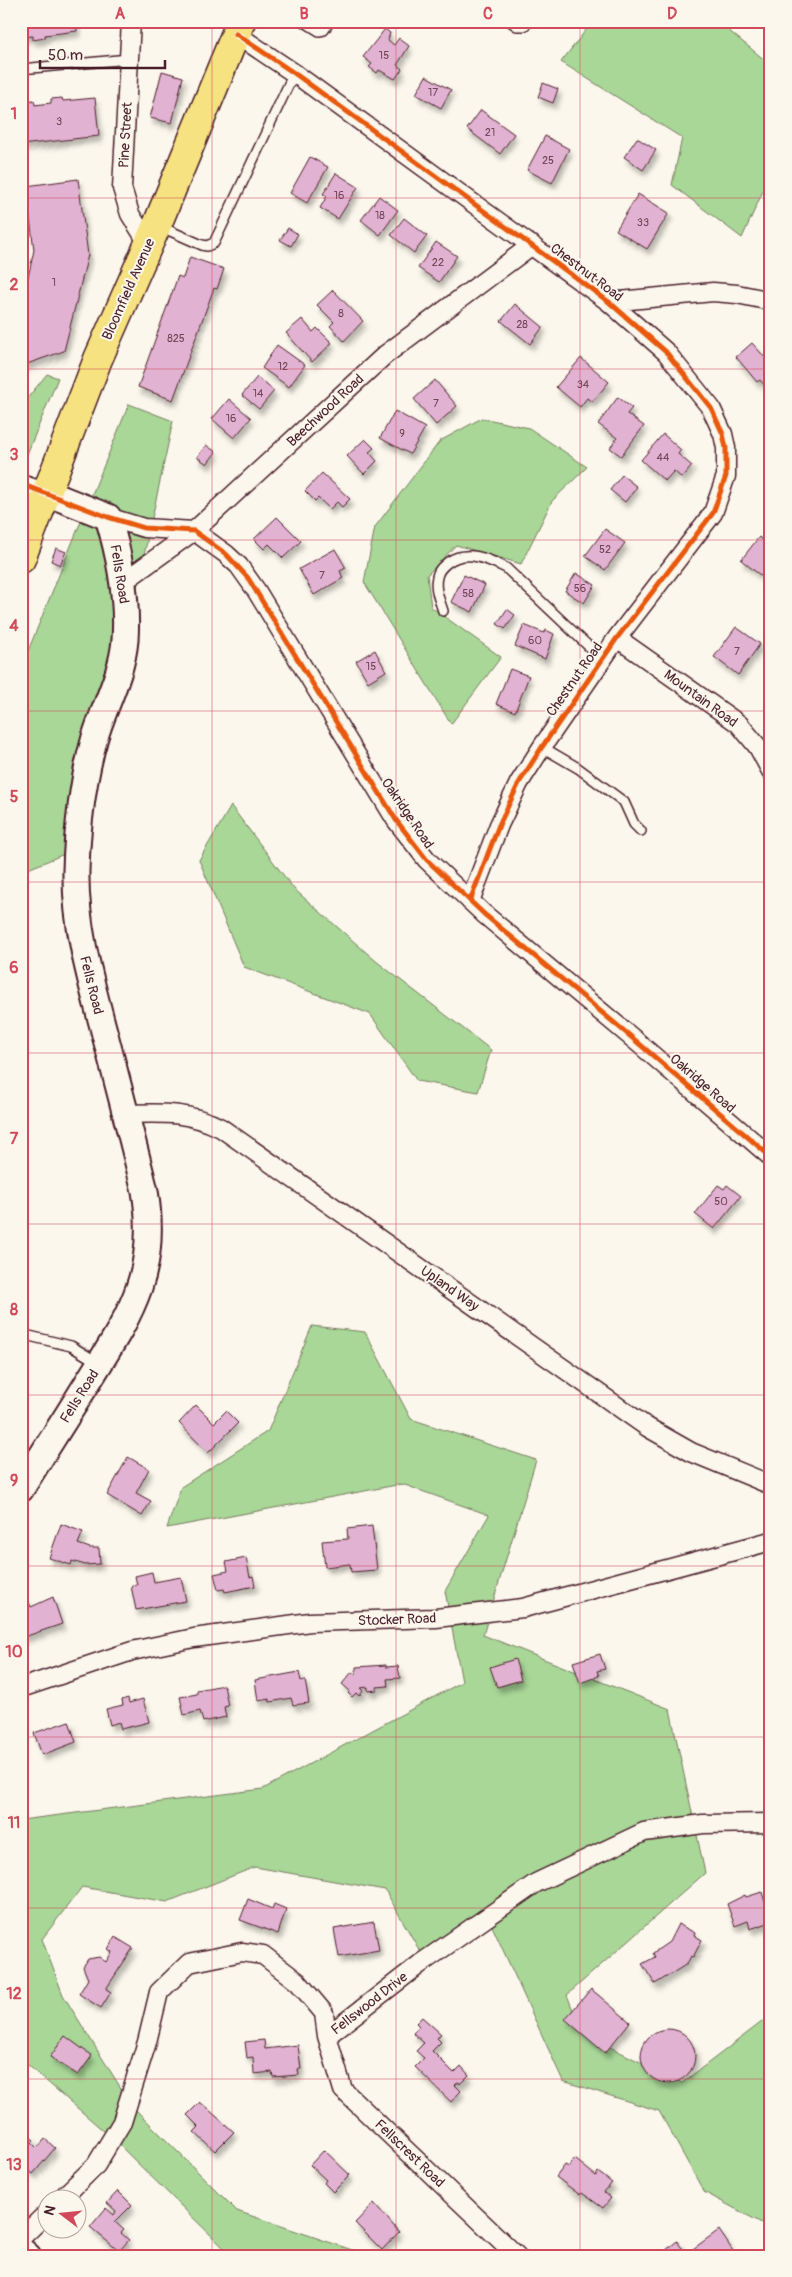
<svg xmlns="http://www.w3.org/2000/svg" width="792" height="2277" viewBox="0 0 792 2277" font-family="Pangolin,sans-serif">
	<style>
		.green { fill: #a8d797; stroke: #797b61 }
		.building { fill: #e2b2d2; stroke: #4a1f2b; filter: url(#shadow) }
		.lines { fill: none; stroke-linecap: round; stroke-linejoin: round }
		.lane-casing { stroke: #4a1f2b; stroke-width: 12 }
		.street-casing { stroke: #4a1f2b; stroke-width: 21 }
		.secondary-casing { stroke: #4a1f2b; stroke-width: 29 }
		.primary-casing { stroke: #4a1f2b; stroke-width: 31 }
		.lane { stroke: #fbf7ec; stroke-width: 9 }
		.street { stroke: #fbf7ec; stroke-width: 18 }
		.secondary { stroke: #fbf7ec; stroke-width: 25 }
		.primary { stroke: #f7e281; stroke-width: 28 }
		.cycleway-casing { stroke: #fbf7ec; stroke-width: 8 }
		.cycleway { stroke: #e8590c; stroke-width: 5 }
		.grid { fill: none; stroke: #d1495b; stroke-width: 1; stroke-opacity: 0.55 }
		.labels { text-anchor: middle; stroke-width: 4; stroke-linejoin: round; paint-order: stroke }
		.number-label { font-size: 11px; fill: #704455 }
		.street-label { font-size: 14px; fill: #4a1f2b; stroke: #fbf7ec }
		.neatline { fill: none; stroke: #d1495b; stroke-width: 2 }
		.grid-label { font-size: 16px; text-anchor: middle; font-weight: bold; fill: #d1495b }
	</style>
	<defs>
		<filter id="shadow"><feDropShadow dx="3" dy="5.5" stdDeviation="2.5" flood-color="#0004"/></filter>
	</defs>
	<rect width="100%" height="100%" fill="#fbf7ec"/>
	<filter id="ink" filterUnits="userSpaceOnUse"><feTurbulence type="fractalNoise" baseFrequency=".02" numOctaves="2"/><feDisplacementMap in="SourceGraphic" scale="10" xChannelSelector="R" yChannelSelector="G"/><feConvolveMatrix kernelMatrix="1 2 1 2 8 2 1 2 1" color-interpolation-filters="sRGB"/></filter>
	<g filter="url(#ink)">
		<!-- green -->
		<path class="green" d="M593 21H717L771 65V173L742 238 672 185 682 138 561 62Z
			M47 374 58 378 21 469V406Z
			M129 404 173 421 81 847 21 872V668Z
			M482 418 529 428 587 467 552 501 521 564 456 545 427 575 431 607 501 657 451 724 364 582 375 527 440 441Z
			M231 806 294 889 376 961 491 1050 478 1092 417 1081 370 1014 244 967 199 860Z
			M312 1326 365 1332 411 1419 536 1460 483 1635 670 1709 705 1873 567 1995 582 2033 682 2083 771 2015V2228L704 2192 659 2111 563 2081 487 1915 425 1960 385 1890 255 1867 167 1902 82 1887 42 1939 63 1995 132 2106 237 2211 370 2256H232L113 2139 21 2059V1820L263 1789 462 1682 445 1591 489 1515 402 1484 167 1528 181 1487 268 1431Z"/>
		<!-- building -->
		<path class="building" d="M21 21H76L77 31 45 35V38L33 40V36L21 37Z
			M385 29 390 33 388 40 394 45 399 38 409 46 397 65 402 69 395 79 379 70 377 73 369 67 372 64 363 57Z
			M162 71 183 77 172 123 150 118Z
			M426 76 451 90 441 108 416 94Z
			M543 83 558 89 553 103 538 97Z
			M62 98 63 101 95 98 99 136 21 145 23 101 34 100 35 105 51 103V99Z
			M481 110 514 134 500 154 467 129Z
			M545 136 569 149 552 183 527 170Z
			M637 138 656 150 643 170 624 157Z
			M310 157 328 167 307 203 290 193Z
			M336 173 358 187 338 219 320 208 327 196 323 194Z
			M78 179 88 255 64 351 21 366V310L34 250 26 186Z
			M638 194 669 213 647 249 616 230Z
			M379 196 398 210 380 235 361 220Z
			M404 218 427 236 414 253 391 235Z
			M288 228 298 234 291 246 280 240Z
			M436 242 457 256 439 282 418 268Z
			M190 257 224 269 217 289 214 288 173 400 138 387 178 276 183 278Z
			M333 290 363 321 344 341 330 326 334 322 317 305Z
			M515 304 543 327 530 344 501 321Z
			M302 319 313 332 317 328 332 343 312 362 286 333Z
			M752 343 771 364V393L760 380 757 382 736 357Z
			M277 345 305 365 289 387 262 368Z
			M581 358 609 382 592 402 587 398 580 407 556 387Z
			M257 377 274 391 259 409 242 395Z
			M435 380 457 406 436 425 414 399Z
			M618 397 632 408 627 414 644 426 621 456 610 448 617 438 598 424Z
			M229 399 251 418 234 438 212 419Z
			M395 411 425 428 410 454 380 438Z
			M663 434 681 450 678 454 692 466 682 478 674 471 665 481 641 460Z
			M365 439 374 448 369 452 377 461 364 474 347 456Z
			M206 445 216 452 207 464 197 457Z
			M322 473 350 499 342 507 337 502 330 509 318 498 315 501 305 491Z
			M622 475 637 487 625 502 610 490Z
			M277 517 301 541 283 558 269 544 264 549 254 539Z
			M605 529 625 543 605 570 585 556Z
			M759 537 770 546 766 551 771 555V572L765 579 741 560Z
			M56 548 66 552 60 565 51 561Z
			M335 549 346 568 340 571 343 578 314 595 299 569Z
			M576 573 595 585 584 603 565 591Z
			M464 575 485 585 472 612 451 602Z
			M507 609 515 615 505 629 497 624Z
			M524 625 544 633 546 630 554 634 545 659 515 646Z
			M736 627 760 644 738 675 714 657Z
			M375 650 386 671 368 682 356 661Z
			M510 669 529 676 515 712 496 704Z
			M718 1185 724 1189 727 1185 741 1196 714 1229 695 1214Z
			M196 1405 214 1423 226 1411 238 1423 208 1453 179 1423Z
			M128 1457 149 1469 136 1493 151 1501 142 1516 107 1495Z
			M61 1524 83 1532 78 1544 90 1548H99L100 1564 85 1565 72 1561 71 1565 49 1558Z
			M372 1526 377 1570 351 1572 350 1564 325 1567 322 1541 348 1539 347 1529Z
			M246 1558 250 1577 253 1576 255 1586 225 1592 224 1589 218 1590 214 1574 228 1571 226 1562Z
			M152 1572 154 1582 181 1577 186 1601 136 1610 131 1586 137 1585 135 1576Z
			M53 1597 62 1624 21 1638V1603L28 1600 31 1607Z
			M600 1654 605 1669 597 1671 599 1676 580 1683 573 1662Z
			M515 1659 521 1680 497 1687 490 1667Z
			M386 1665V1667L398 1666 400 1678 387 1679 388 1686 377 1687V1690L368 1691V1687L360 1688 363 1691 359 1696 356 1693 352 1697 348 1693 350 1691 342 1684 352 1672 356 1675V1667Z
			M299 1672 301 1681 305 1680 309 1703 293 1705 291 1698 270 1702 269 1699 258 1701 255 1680Z
			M224 1685 228 1706 224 1707 226 1717 203 1722 200 1711 184 1715 180 1697 197 1694V1690Z
			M128 1698 129 1703 143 1699 149 1722 121 1729 119 1722 110 1725 106 1709 123 1705 122 1700Z
			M69 1721 76 1742 42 1755 34 1733Z
			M762 1892 771 1922 750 1929 748 1921 735 1926 727 1904 745 1895 746 1897Z
			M248 1899 272 1909 274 1904 286 1909 278 1934 240 1920Z
			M374 1922 379 1950 339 1957 334 1929Z
			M678 1924 695 1933 694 1935 702 1940 693 1957 691 1956 687 1964 655 1984 642 1964 655 1957 653 1953 669 1942Z
			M115 1937 133 1948 106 1989 111 1992 101 2008 79 1994 88 1979 83 1967 88 1959 99 1957 106 1962 112 1952 108 1949Z
			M591 1989 630 2022 605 2053 565 2019Z
			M422 2017 441 2034 437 2038 441 2042 432 2051 454 2073 461 2066 469 2075 460 2084 459 2082 455 2085 461 2091 451 2102 415 2067 424 2058 416 2051 424 2043 413 2033 419 2026 416 2023Z
			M641 2056a27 27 0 1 1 54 0a27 27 0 1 1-54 0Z
			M65 2036 92 2056 78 2075 50 2057Z
			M264 2040 265 2049 298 2045 301 2069H298L299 2075 273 2077 272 2072 254 2074 253 2057 247 2058 245 2042Z
			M200 2102 234 2132 215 2151 194 2132 199 2127 187 2115Z
			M21 2134 26 2139 29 2136 34 2140 32 2143 37 2148 45 2139 55 2148 33 2174 21 2163Z
			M324 2150 350 2175 333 2192 324 2183 326 2180 310 2165Z
			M575 2159 596 2176 598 2172 612 2183 604 2192 611 2198 603 2208 582 2193 580 2195 556 2177 565 2165 569 2167Z
			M118 2191 132 2205 115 2222 124 2230 121 2233 129 2240 119 2251 90 2227 106 2208 114 2215 116 2211 107 2203Z
			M374 2203 399 2232 382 2250 355 2223Z
			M719 2230 733 2251 726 2256H670L666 2250 677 2241 686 2254Z"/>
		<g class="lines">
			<!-- lane casing -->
			<g class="lane-casing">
				<path id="lane" d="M303 21 319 31 324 30 330 21
					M510 21 517 26H524L530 21
					M21 69 129 59
					M159 226 202 245 207 246 214 243 294 73
					M443 611C440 601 434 589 437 577 438 570 443 566 448 562 467 549 488 559 506 568L602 659
					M542 747 578 768 624 802 634 824 641 831
					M21 1334 71 1346 99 1363"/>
			</g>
			<!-- street casing -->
			<g class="street-casing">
				<path id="street" d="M131 21 122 188 130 214 148 243
					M236 34 294 73 609 302 666 352 711 408 723 434 726 448V476L713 513 617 638 542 747 519 783 499 825 470 901
					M609 302 713 292 737 294 771 301
					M21 484 47 493
					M108 517 144 528 194 531 226 554 239 566 256 590 396 820 427 860 484 914 636 1041 771 1157
					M123 582 194 531 385 355 532 245
					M617 638 739 724 758 747 771 771
					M125 1114C162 1113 188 1111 221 1128L647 1427 691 1452 771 1485
					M21 1688 132 1651 194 1638 310 1622 436 1618 523 1608 771 1541
					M327 2036 420 1964 536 1883 644 1832 703 1824 771 1823
					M60 2200 96 2165 122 2122 147 2042 159 1992 189 1963 242 1952 263 1955 298 1982 324 2013 327 2036 343 2090 517 2256
					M21 2238 48 2212"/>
			</g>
			<!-- secondary casing -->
			<g class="secondary-casing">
				<path id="secondary" d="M21 1489C43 1453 66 1418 88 1382 129 1316 159 1274 145 1191 132 1138 118 1084 104 1031 90 978 75 926 76 871 77 829 83 778 95 737 105 704 122 675 125 640 128 598 120 557 108 517L47 493
					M21 2250 28 2256"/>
			</g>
			<!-- primary casing -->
			<g class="primary-casing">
				<path id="primary" d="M21 559 98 359 157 225 241 21"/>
			</g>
			<!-- lane -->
			<use href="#lane" class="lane"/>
			<!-- street -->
			<use href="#street" class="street"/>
			<!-- secondary -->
			<use href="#secondary" class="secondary"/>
			<!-- primary -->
			<use href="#primary" class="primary"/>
			<!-- cycleway casing -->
			<g class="cycleway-casing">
				<path id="cycleway" d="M236 34 294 73 609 302 666 352 711 408 723 434 726 448V476L713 513 617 638 542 747 519 783 499 825 470 901
					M21 484 108 517 144 528 194 531 226 554 248 578 396 820 427 860 484 914 636 1041 771 1157"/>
			</g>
			<!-- cycleway -->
			<use href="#cycleway" class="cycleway"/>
		</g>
	</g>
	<!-- grid -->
	<path class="grid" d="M212 21V2256M396 21V2256M580 21V2256M21 198H771M21 369H771M21 540H771M21 711H771M21 882H771M21 1053H771M21 1224H771M21 1395H771M21 1566H771M21 1737H771M21 1908H771M21 2079H771"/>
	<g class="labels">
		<!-- number labels -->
		<g class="number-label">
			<text x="384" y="59">15</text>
			<text x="433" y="96">17</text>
			<text x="59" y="125">3</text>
			<text x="490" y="136">21</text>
			<text x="548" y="164">25</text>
			<text x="339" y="199">16</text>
			<text x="380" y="219">18</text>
			<text x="643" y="226">33</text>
			<text x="438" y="266">22</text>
			<text x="54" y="286">1</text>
			<text x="341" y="317">8</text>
			<text x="522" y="328">28</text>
			<text x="176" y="342">825</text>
			<text x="283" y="370">12</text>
			<text x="583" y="388">34</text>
			<text x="258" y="397">14</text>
			<text x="436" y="407">7</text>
			<text x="231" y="422">16</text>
			<text x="402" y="437">9</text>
			<text x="663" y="461">44</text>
			<text x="605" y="553">52</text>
			<text x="322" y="579">7</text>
			<text x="580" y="592">56</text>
			<text x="468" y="597">58</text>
			<text x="535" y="644">60</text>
			<text x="737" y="655">7</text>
			<text x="371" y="670">15</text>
			<text x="721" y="1205">50</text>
		</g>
		<!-- street labels -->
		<g class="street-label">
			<text transform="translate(125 135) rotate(-87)" y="5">Pine Street</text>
			<text transform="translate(587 272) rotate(37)" y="5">Chestnut Road</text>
			<text transform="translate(128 289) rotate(-66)" y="5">Bloomfield Avenue</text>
			<text transform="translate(325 410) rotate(-43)" y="5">Beechwood Road</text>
			<text transform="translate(120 574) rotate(81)" y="5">Fells Road</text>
			<text transform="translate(574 679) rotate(-55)" y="5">Chestnut Road</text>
			<text transform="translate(701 698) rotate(36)" y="5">Mountain Road</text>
			<text transform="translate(408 813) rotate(56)" y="5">Oakridge Road</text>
			<text transform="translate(92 985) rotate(76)" y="5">Fells Road</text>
			<text transform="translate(703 1083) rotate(41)" y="5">Oakridge Road</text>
			<text transform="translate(450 1288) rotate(35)" y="5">Upland Way</text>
			<text transform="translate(79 1396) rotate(-58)" y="5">Fells Road</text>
			<text transform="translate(397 1619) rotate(-2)" y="5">Stocker Road</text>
			<text transform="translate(369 2003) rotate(-38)" y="5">Fellswood Drive</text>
			<text transform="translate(410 2153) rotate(44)" y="5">Fellscrest Road</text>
		</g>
	</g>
	<!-- margin -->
	<rect width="792" height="2277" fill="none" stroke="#fbf7ec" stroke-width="55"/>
	<!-- north arrow -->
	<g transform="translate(62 2214) rotate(286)"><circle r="24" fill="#fbf7ec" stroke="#b4a19f"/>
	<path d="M0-4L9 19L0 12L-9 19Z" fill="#d1495b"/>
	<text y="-8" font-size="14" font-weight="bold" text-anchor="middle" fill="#4a1f2b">N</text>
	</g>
	<!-- scale -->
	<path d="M40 60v8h125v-8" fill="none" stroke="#4a1f2b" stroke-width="2.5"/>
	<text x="48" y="60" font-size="15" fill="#4a1f2b" stroke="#fbf7ec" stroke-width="4" paint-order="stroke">50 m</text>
	<rect x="28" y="28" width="736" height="2222" class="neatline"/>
	<g class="grid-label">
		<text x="120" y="19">A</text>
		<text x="304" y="19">B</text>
		<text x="488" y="19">C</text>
		<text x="672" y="19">D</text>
		<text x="14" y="119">1</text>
		<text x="14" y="290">2</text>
		<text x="14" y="460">3</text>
		<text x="14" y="631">4</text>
		<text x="14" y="802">5</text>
		<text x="14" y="973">6</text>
		<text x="14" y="1144">7</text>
		<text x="14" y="1315">8</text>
		<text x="14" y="1486">9</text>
		<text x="14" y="1657">10</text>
		<text x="14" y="1828">11</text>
		<text x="14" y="1999">12</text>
		<text x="14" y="2170">13</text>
	</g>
</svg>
